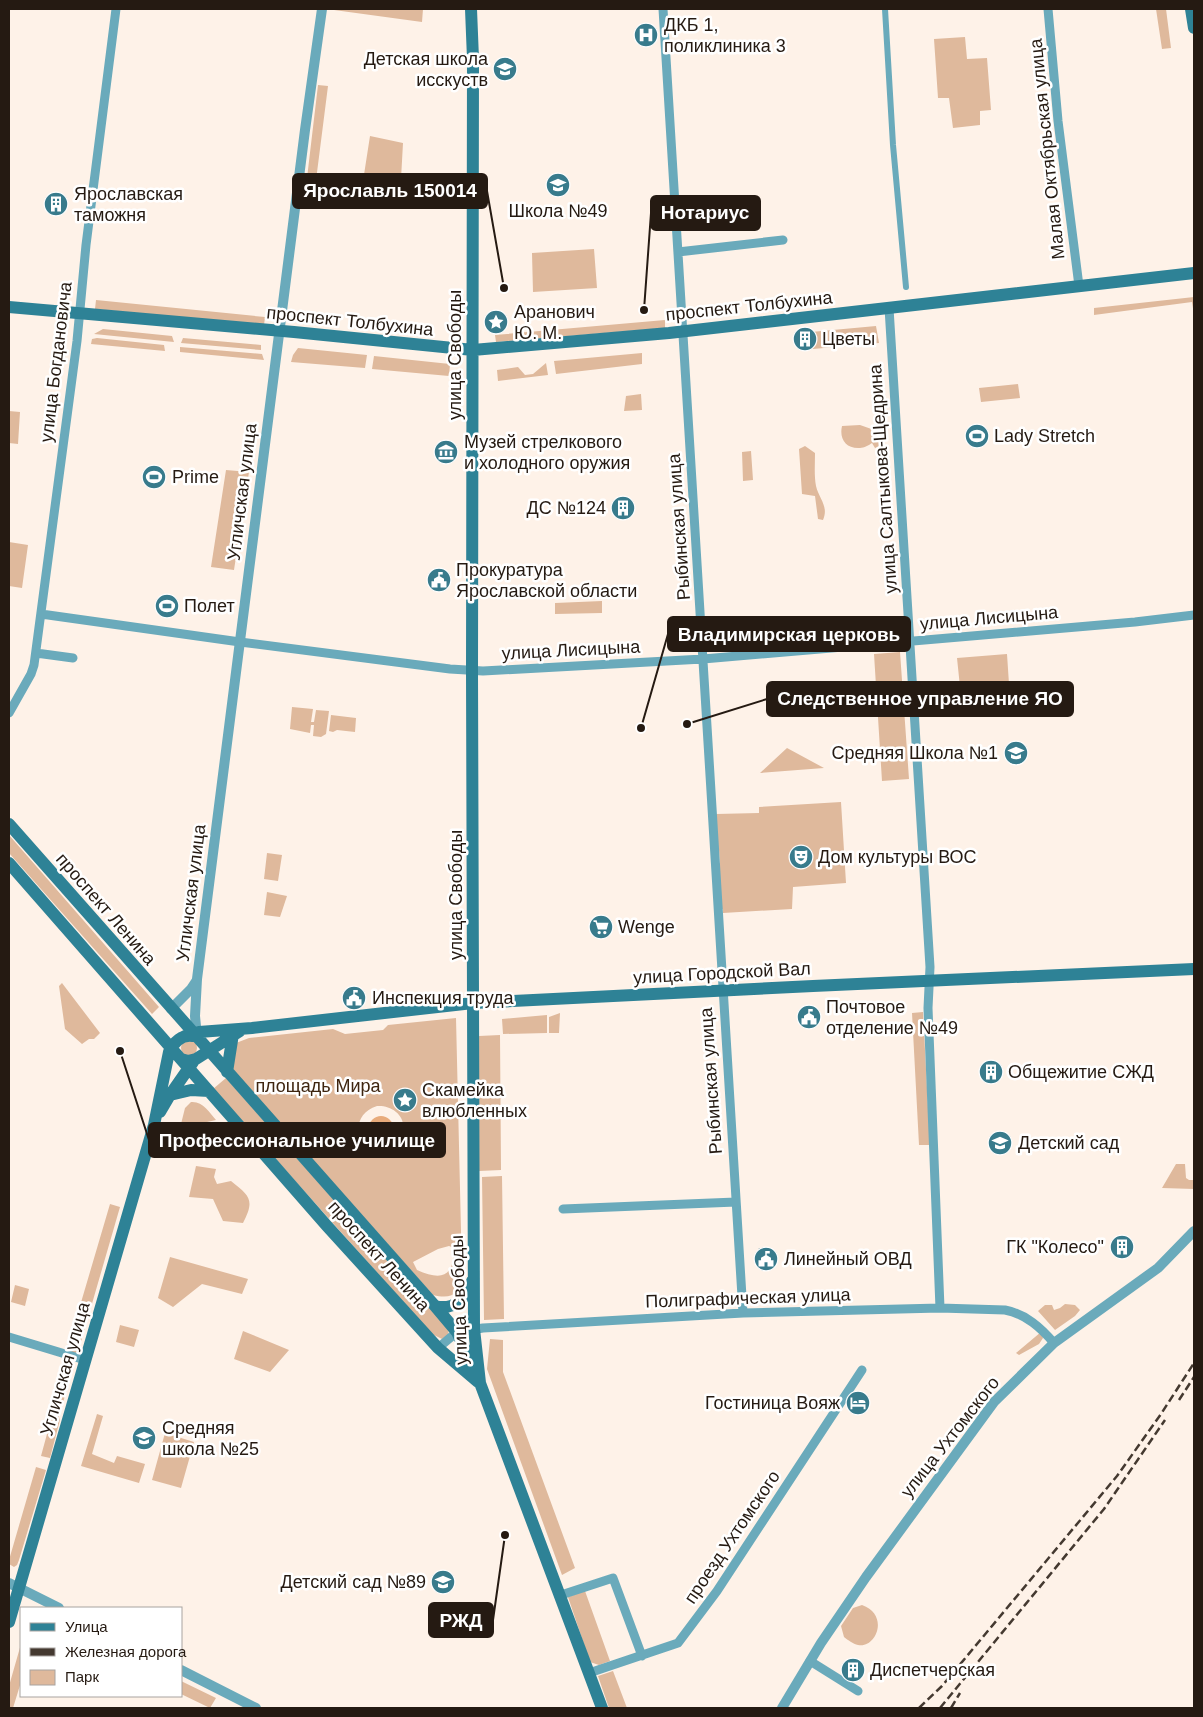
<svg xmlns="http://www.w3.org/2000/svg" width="1203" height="1717" viewBox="0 0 1203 1717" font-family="Helvetica,sans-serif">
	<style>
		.green { fill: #dfb99c; fill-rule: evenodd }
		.water { fill: #e8ab7b }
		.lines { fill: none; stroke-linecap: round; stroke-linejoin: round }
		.pedestrian { stroke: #6aaabb; stroke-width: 6 }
		.minor { stroke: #6aaabb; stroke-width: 9 }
		.tertiary { stroke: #6aaabb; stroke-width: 10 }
		.secondary { stroke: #2e8296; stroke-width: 12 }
		.rail { stroke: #443930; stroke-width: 2.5; stroke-dasharray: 8 4; stroke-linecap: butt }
		.labels { text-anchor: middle; stroke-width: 5; stroke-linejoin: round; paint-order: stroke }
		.poi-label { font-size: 18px; fill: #251a12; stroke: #fff; text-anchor: start }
		.street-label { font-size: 18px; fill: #251a12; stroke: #fff }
		.park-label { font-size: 18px; fill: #3e2510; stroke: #fff }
		.leader { fill: none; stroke: #251a12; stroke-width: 2 }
		.callout-dot { fill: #251a12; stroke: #fff; stroke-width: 2 }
		.callout { fill: #251a12; stroke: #251a12; stroke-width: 2 }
		.callout-label { font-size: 19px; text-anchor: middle; font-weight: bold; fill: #fff }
	</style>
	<rect width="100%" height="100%" fill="#fef2e8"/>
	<!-- green -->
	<path class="green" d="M334 9H423L422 22 334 10Z
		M1156 9H1166L1171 48 1162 49Z
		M965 37 967 59 987 58 991 110 980 111V125L953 128 949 98H938L934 39Z
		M318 85 328 86 314 196 305 195Z
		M370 136 403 143 401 179 377 198 361 194Z
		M594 249 597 288 533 292 532 253Z
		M1194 297V315L1192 302 1094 315V308Z
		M96 300 265 317 264 325 95 309Z
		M665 320V328L496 342 495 335Z
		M876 326 879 343 813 349 811 332Z
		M103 329 172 336 174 342 94 334Z
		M97 338 164 345 165 351 91 344 92 339Z
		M183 338 261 345V350L181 343Z
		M180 347 262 354 264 360 180 352Z
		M298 348 367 355 365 368 291 362 293 355Z
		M642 353V364L556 374 554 361Z
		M374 356 450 364 449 376 372 369Z
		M546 363 548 375 498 381 497 370 518 367 525 375 533 374Z
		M1018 384 1020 398 981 402 979 388Z
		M641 394 642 410 624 411 626 396Z
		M9 411 20 412 18 444 9 443Z
		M860 425 880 432 883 445 875 448 872 443C869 445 864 448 860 448 846 449 839 439 842 426Z
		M805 446 815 453C815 463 814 475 816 486 819 499 829 506 823 520L818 519 815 496 802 494 799 449Z
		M751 451 753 480 743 481 742 452Z
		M226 470 249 472 234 570 211 567Z
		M9 542 28 545 22 588 9 586Z
		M602 601V613L555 614V603Z
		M900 652 909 779 882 781 874 654Z
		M1007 654 1009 684 960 687 957 658Z
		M292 707 313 709 311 722H314L316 710 329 711 326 734 321 737 313 736 314 725H311L310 733 290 729Z
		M331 715 356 718 355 732 337 730 333 732 329 731Z
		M787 748 824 768 760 773Z
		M841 802 846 883 793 887 792 909 723 913V909L720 910 718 864 720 863 719 850H716V814L759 813V807Z
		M9 835 159 1007 152 1014 9 853Z
		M267 853 282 855 278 881 264 879Z
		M267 892 287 896 280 917 264 915Z
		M62 983 100 1033 94 1039H89L82 1044 65 1029 59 986Z
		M923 1012 930 1145H919L912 1013Z
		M560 1013 559 1033H549V1017Z
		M547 1015V1033L503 1034 502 1019Z
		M456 1018 462 1274C460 1293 453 1300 433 1295L235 1073 231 1065 236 1043 249 1038 333 1029 345 1034 383 1030 388 1025ZM377 1106C391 1105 406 1115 403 1131 402 1138 398 1143 392 1147 365 1163 341 1118 377 1106ZM449 1246 454 1248C454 1277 442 1281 417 1270L413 1262 438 1249Z
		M500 1035 501 1170 479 1171V1036Z
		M181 1048a8 8 0 1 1 16 0a8 8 0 1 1-16 0Z
		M226 1078 449 1330 448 1335 442 1339 432 1334 213 1089Z
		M191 1102C203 1101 209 1112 216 1120L180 1128 185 1108Z
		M1176 1164H1185L1186 1178 1189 1180H1194V1189L1162 1188Z
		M196 1166 216 1169 214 1177 217 1184 231 1181C250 1196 255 1200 243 1223L223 1221 213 1199 189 1197Z
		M502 1176 504 1319 484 1320 482 1177Z
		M110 1204 120 1207 78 1352 75 1353 67 1350Z
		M170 1257 248 1279 242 1294 202 1284 173 1307 158 1298Z
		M15 1285 29 1289 25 1306 11 1302Z
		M1065 1304 1075 1305 1080 1310 1075 1316 1055 1330 1038 1311 1045 1305H1052L1054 1310 1060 1308Z
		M120 1325 139 1330 134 1347 116 1342Z
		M243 1331 289 1350 270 1372 234 1359Z
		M1041 1332 1043 1338 1039 1344 1019 1355 1016 1353Z
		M490 1339 503 1340V1372L575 1568 562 1575 487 1369Z
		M69 1360 73 1363V1368L62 1406 58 1408 56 1405Z
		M53 1412 58 1414 60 1420 50 1458 41 1456Z
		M97 1414 103 1416 92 1454 114 1463 117 1456 145 1464 139 1483 81 1466Z
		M165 1433 194 1442 181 1488 152 1480Z
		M36 1467 46 1470 19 1560 17 1565 14 1567 9 1564V1560Z
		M585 1591 610 1661 599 1665 590 1662 568 1597Z
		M862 1605C890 1615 876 1649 858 1645 853 1644 848 1640 844 1637L841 1626 853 1608Z
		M21 1644V1682L13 1708H9V1686Z
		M613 1671 627 1708H609L598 1676Z
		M181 1681 216 1698 210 1708 181 1694Z"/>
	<!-- water -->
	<path class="water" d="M369 1128a12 12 0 1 1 24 0a12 12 0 1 1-24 0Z"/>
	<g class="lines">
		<!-- pedestrian -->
		<path class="pedestrian" d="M885 9 893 145 906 287"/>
		<!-- minor -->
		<path class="minor" d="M663 9C692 444 713 879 743 1313
			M1048 9 1058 121 1079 286
			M678 252 783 240
			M889 308 930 967 928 1008 940 1308
			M41 614 240 642 450 669 483 671 703 659 1135 622 1194 615
			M36 653 73 658
			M9 713 31 674 34 665 77 341 86 245 116 9
			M563 1209 736 1202
			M9 1337 85 1360
			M438 1348 457 1332 483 1328 743 1313 940 1308 1005 1310C1026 1314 1041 1328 1054 1343
			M561 1595 613 1578 642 1656
			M810 1661 858 1691
			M589 1673 678 1643 717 1591 862 1370"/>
		<!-- tertiary -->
		<path class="tertiary" d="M171 1009 191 989 197 980
			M197 1037 195 1016 197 979 305 130 322 9
			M9 1583 59 1608
			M181 1670 256 1708
			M782 1708 821 1643 866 1577 994 1402 1054 1343 1158 1268 1194 1231"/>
		<!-- secondary -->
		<path class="secondary" d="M471 9 473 59 472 671 474 1329 480 1383 602 1708
			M1191 9 1194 28
			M9 307 294 332 473 350 669 333 1194 273
			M9 824 435 1306 457 1332 475 1372
			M9 863 327 1226 438 1348 478 1382
			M185 1036 199 1032 252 1028 473 1003 813 986 1194 969
			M181 1059 188 1061 196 1059 240 1031
			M227 1072 233 1034
			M170 1095 191 1090 209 1091
			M160 1112 170 1095 193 1062
			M435 1306C453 1311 468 1298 472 1281
			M9 1622 154 1125 169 1052C174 1042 182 1034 193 1036"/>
		<!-- rail -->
		<path class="rail" d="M1179 1400 1194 1377
			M919 1708 942 1686 1117 1476 1161 1414 1194 1363
			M940 1708 1104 1509 1165 1420
			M951 1708 960 1693"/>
	</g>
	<!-- icons -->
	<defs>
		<g id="hospital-disc" transform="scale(1.25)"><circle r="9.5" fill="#387b8c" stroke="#fff"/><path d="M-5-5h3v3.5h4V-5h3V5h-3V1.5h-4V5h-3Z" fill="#fff"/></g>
		<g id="school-disc" transform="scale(1.25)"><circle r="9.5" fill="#387b8c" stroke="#fff"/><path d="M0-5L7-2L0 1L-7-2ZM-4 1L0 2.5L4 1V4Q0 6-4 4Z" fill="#fff"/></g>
		<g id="building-disc" transform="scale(1.25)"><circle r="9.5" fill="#387b8c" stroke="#fff"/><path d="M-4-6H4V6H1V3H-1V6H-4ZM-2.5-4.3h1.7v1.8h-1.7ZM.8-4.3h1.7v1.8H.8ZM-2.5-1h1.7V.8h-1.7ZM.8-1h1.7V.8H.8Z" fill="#fff"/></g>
		<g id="sight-disc" transform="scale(1.25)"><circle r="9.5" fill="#387b8c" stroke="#fff"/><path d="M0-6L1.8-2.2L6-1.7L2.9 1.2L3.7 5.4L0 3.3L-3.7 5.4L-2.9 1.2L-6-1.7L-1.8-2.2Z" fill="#fff"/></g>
		<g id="stadium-disc" transform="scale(1.25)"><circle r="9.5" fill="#387b8c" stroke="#fff"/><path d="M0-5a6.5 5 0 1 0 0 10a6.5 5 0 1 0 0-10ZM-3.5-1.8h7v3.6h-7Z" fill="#fff"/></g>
		<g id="museum-disc" transform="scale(1.25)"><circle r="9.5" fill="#387b8c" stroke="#fff"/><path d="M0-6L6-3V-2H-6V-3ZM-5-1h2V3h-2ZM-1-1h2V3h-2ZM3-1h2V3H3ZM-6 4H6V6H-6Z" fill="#fff"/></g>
		<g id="civic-disc" transform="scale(1.25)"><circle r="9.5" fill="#387b8c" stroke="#fff"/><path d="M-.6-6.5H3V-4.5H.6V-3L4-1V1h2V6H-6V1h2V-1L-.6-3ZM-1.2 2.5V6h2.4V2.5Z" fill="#fff"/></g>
		<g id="theatre-disc" transform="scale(1.25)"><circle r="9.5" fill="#387b8c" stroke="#fff"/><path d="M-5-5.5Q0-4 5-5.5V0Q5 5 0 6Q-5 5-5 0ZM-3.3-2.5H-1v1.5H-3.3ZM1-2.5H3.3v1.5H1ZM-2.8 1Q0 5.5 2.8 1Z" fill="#fff"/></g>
		<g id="supermarket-disc" transform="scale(1.25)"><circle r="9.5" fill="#387b8c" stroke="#fff"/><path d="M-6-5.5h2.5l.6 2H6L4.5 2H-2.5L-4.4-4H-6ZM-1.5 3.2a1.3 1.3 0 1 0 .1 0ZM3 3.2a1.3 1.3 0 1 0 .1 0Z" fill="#fff"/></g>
		<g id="hotel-disc" transform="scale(1.25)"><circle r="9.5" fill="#387b8c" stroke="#fff"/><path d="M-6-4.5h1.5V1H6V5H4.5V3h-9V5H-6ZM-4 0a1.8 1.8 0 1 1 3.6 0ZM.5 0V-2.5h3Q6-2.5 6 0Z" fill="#fff"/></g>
	</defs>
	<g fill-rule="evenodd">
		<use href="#hospital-disc" x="646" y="35"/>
		<use href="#school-disc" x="505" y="69"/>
		<use href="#school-disc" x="558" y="185"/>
		<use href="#building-disc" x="56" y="204"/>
		<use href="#sight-disc" x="496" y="322"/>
		<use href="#building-disc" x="805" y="339"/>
		<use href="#stadium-disc" x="977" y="436"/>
		<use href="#museum-disc" x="446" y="452"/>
		<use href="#stadium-disc" x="154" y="477"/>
		<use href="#building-disc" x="623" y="508"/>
		<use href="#civic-disc" x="439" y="580"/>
		<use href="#stadium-disc" x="167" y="606"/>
		<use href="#school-disc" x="1016" y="753"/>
		<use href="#theatre-disc" x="801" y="857"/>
		<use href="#supermarket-disc" x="601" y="927"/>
		<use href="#civic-disc" x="354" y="998"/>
		<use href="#civic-disc" x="809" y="1017"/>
		<use href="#building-disc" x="991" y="1072"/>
		<use href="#sight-disc" x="405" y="1100"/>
		<use href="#school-disc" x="1000" y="1143"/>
		<use href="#building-disc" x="1122" y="1247"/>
		<use href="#civic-disc" x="766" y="1259"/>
		<use href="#hotel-disc" x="858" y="1403"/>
		<use href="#school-disc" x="144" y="1438"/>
		<use href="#school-disc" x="443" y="1582"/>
		<use href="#building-disc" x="853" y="1670"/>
	</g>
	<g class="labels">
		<!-- poi labels -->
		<g class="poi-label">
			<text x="664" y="31">ДКБ 1,<tspan x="664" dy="21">поликлиника 3</tspan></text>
			<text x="488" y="65" text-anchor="end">Детская школа<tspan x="488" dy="21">исскуств</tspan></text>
			<text x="74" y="200">Ярославская<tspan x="74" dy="21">таможня</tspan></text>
			<text x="558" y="217" text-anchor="middle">Школа №49</text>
			<text x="514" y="318">Аранович<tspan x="514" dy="21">Ю. М.</tspan></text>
			<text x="822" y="345">Цветы</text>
			<text x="994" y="442">Lady Stretch</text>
			<text x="464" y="448">Музей стрелкового<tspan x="464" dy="21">и холодного оружия</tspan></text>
			<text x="172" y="483">Prime</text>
			<text x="606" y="514" text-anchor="end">ДС №124</text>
			<text x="456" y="576">Прокуратура<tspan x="456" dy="21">Ярославской области</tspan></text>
			<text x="184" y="612">Полет</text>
			<text x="998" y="759" text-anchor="end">Средняя Школа №1</text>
			<text x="818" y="863">Дом культуры ВОС</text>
			<text x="618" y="933">Wenge</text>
			<text x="372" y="1004">Инспекция труда</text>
			<text x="826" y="1013">Почтовое<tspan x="826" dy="21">отделение №49</tspan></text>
			<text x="1008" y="1078">Общежитие СЖД</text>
			<text x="422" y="1096">Скамейка<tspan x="422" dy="21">влюбленных</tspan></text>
			<text x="1018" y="1149">Детский сад</text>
			<text x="1104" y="1253" text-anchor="end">ГК "Колесо"</text>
			<text x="784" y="1265">Линейный ОВД</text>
			<text x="840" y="1409" text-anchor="end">Гостиница Вояж</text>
			<text x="162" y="1434">Средняя<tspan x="162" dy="21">школа №25</tspan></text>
			<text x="426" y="1588" text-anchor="end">Детский сад №89</text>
			<text x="870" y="1676">Диспетчерская</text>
		</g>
		<!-- street labels -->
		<g class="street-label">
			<text transform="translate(1047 149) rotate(-96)" y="6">Малая Октябрьская улица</text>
			<text transform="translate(749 306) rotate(-6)" y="6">проспект Толбухина</text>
			<text transform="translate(350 321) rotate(6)" y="6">проспект Толбухина</text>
			<text transform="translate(455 355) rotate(-90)" y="6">улица Свободы</text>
			<text transform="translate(56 362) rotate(-83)" y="6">улица Богдановича</text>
			<text transform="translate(883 479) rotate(-94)" y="6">улица Салтыкова-Щедрина</text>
			<text transform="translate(242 492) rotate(-83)" y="6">Угличская улица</text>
			<text transform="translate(679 527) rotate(-94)" y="6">Рыбинская улица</text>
			<text transform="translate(989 618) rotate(-5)" y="6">улица Лисицына</text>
			<text transform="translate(571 650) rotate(-3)" y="6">улица Лисицына</text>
			<text transform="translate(191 893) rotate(-83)" y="6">Угличская улица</text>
			<text transform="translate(456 895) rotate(-90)" y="6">улица Свободы</text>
			<text transform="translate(106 909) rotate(49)" y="6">проспект Ленина</text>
			<text transform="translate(722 973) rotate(-3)" y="6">улица Городской Вал</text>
			<text transform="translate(711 1081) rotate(-94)" y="6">Рыбинская улица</text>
			<text transform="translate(379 1256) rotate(48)" y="6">проспект Ленина</text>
			<text transform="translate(748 1298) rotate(-2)" y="6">Полиграфическая улица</text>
			<text transform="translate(459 1300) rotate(-92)" y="6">улица Свободы</text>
			<text transform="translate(65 1369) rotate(-74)" y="6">Угличская улица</text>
			<text transform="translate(950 1437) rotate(-52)" y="6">улица Ухтомского</text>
			<text transform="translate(732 1537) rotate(-56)" y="6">проезд Ухтомского</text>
		</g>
		<!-- park labels -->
		<g class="park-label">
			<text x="318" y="1092">площадь Мира</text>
		</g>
	</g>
	<!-- callouts -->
	<path class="leader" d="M504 288L487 191M644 310L651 213M641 728L668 634M687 724L767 699M120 1051L149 1140M505 1535L493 1620"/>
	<g class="callout-dot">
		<circle cx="504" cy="288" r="5"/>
		<circle cx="644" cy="310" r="5"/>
		<circle cx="641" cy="728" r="5"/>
		<circle cx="687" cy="724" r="5"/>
		<circle cx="120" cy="1051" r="5"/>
		<circle cx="505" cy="1535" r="5"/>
	</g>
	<g class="callout">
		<rect x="293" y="174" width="194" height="34" rx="5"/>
		<rect x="651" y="196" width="109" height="34" rx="5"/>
		<rect x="668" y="617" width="242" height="34" rx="5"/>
		<rect x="767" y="682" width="306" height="34" rx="5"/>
		<rect x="149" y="1123" width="296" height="34" rx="5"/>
		<rect x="429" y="1603" width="64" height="34" rx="5"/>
	</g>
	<g class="callout-label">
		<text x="390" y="197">Ярославль 150014</text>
		<text x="705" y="219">Нотариус</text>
		<text x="789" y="641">Владимирская церковь</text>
		<text x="920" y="705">Следственное управление ЯО</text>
		<text x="297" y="1147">Профессиональное училище</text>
		<text x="461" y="1627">РЖД</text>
	</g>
	<!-- border -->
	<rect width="1203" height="1717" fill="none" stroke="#251a12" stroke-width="20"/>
	<!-- legend -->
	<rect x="20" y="1607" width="162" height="90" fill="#ffffff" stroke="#a8a3a0"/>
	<rect x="30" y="1623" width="25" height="8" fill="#2e8296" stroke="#a8a3a0"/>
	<text x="65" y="1632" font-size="15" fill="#251a12">Улица</text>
	<rect x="30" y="1648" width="25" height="8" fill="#443930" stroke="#a8a3a0"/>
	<text x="65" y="1657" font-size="15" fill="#251a12">Железная дорога</text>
	<rect x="30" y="1670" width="25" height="15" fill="#dfb99c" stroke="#a8a3a0"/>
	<text x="65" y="1682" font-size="15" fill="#251a12">Парк</text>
</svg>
